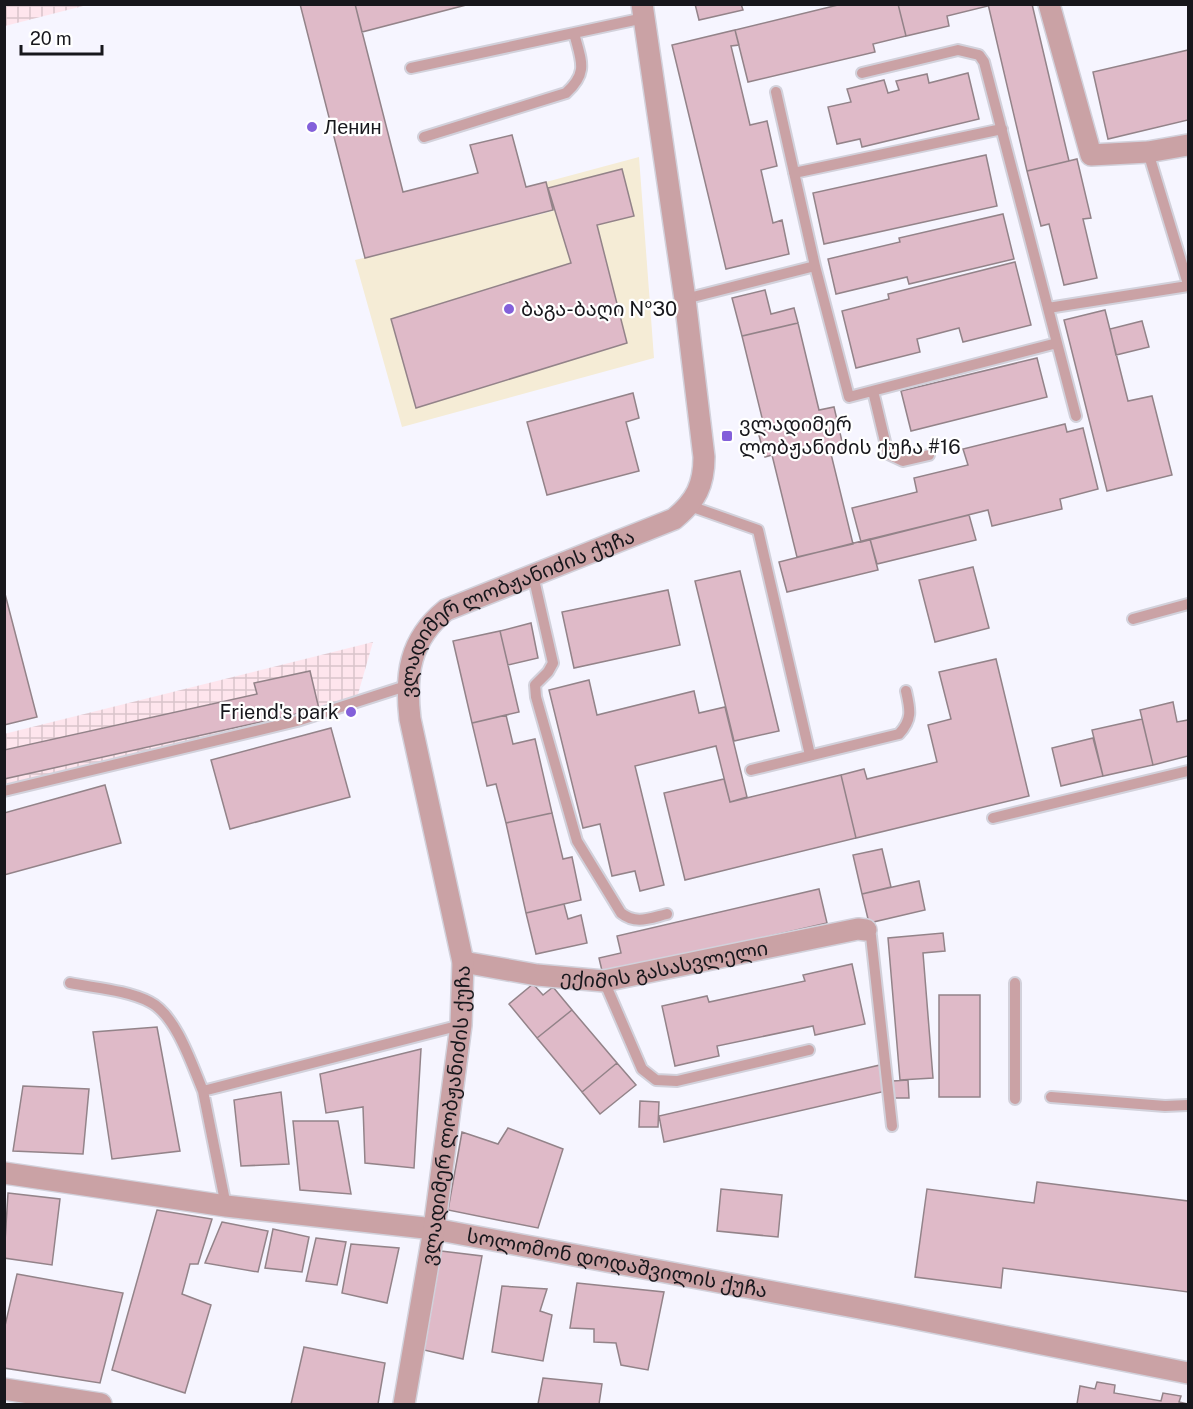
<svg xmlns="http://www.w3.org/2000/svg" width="1193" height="1409" viewBox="0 0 1193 1409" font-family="'Public Sans','Noto Sans Georgian',sans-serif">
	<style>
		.industrial { fill: url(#industrial-grid) }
		.education { fill: #f5ecd6 }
		.building { fill: #dfbac8; stroke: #938389; stroke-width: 1.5 }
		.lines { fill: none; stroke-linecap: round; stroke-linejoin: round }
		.service-casing { stroke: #d2d1db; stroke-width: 14 }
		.minor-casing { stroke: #d2d1db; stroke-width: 24 }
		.service { stroke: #caa2a5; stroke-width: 10 }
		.minor { stroke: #caa2a5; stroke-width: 21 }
		.poi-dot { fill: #8360da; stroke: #fff; stroke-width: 2 }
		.labels { text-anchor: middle; stroke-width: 4.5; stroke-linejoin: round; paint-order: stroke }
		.poi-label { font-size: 20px; fill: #17171c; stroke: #fff; text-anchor: start }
		.street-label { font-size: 20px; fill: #17171c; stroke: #fff }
	</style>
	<defs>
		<pattern id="industrial-grid" width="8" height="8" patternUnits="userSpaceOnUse" patternTransform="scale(1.5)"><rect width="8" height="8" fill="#fee5ed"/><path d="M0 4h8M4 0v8" fill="none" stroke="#d9c4cb"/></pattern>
	</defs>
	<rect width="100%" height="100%" fill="#f6f5ff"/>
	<!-- industrial -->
	<path class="industrial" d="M5 4H87V5L5 26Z
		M373 642 354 708 5 788 4 734Z"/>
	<!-- education -->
	<path class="education" d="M639 157 654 358 402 427 355 260 553 211 546 182Z"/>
	<!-- building -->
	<path class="building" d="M300 4H355L403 192 478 173 470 145 512 135 526 187 546 182 553 210 365 258Z
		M355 4H470L362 32Z
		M695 4H741L743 10 699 20Z
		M842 4H898L906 36 873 44 875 52 748 82 735 30Z
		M898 4H988V6L947 16 949 26 906 36Z
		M988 4H1032L1069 161 1027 171Z
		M735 30 739 45 731 46 750 125 767 121 777 166 761 170 773 223 782 220 789 254 726 269 672 45Z
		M1188 50V120L1108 139 1093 72Z
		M968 73 979 119 862 147 860 139 837 144 828 107 851 102 847 89 884 80 888 93 899 90 896 81 927 74 929 83Z
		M986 155 997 206 824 244 813 193Z
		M1077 159 1091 218 1083 219 1097 278 1064 285 1049 224 1041 226 1027 171Z
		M622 169 634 216 597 225 627 343 416 408 391 319 571 263 548 188Z
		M1003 214 1014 259 909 284 907 277 836 294 828 259 900 242 899 238Z
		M1015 262 1031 325 963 342 959 328 917 339 920 352 856 368 842 311 889 299 888 294Z
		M765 290 771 314 794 308 798 323 742 336 732 298Z
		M1105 310 1128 401 1152 396 1172 475 1107 491 1064 320Z
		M1142 321 1149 347 1116 355 1110 329Z
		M798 323 819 410 834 407 844 450 831 454 853 544 797 557 772 455 765 457 758 432 765 430 742 336Z
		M1037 358 1047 397 911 431 901 391Z
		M633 393 639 418 626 422 639 471 547 495 527 422Z
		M1065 424 1067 432 1083 428 1098 489 1060 499 1062 509 992 526 988 510 861 542 852 508 917 492 914 478 968 465 963 449Z
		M969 515 976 540 877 564 870 539Z
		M870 539 878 570 787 592 779 562Z
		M973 567 989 628 935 642 919 580Z
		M740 571 779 731 734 741 695 581Z
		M4 590 37 717 4 725Z
		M668 590 680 645 574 668 562 612Z
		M531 623 538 658 508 665 500 631Z
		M500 631 519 712 472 723 453 641Z
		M996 659 1029 796 856 838 841 775 864 769 867 779 937 762 928 725 951 719 939 672Z
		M310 671 319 709 4 779V750L257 694 254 683Z
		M589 680 597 715 694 691 699 713 725 707 747 797 730 802 716 746 635 766 664 885 640 891 635 871 612 876 600 824 583 828 549 690Z
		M1173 702 1177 722 1188 720V756L1153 765 1140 710Z
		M506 715 513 744 535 739 552 813 506 823 496 784 487 786 472 723Z
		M1142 719 1153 765 1103 776 1092 730Z
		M331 728 350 797 230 829 211 760Z
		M1093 738 1103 776 1061 786 1052 748Z
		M841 775 856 838 685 880 664 793 724 779 730 802Z
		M105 785 121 843 4 875V813Z
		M552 813 563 859 572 857 581 900 526 913 506 823Z
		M882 849 891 887 862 894 853 855Z
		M919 881 925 910 869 923 862 894Z
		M819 889 827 923 603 975 599 958 621 953 617 936Z
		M564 904 568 919 581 915 587 943 536 954 526 913Z
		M943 933 945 951 923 953 933 1078 900 1080 888 938Z
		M852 964 865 1024 815 1035 813 1026 717 1046 719 1056 675 1066 662 1006 707 996 709 1002 805 981 803 975Z
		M533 984 543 995 553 987 572 1010 537 1038 509 1004Z
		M939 995H980V1097H939Z
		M572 1010 617 1063 582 1092 537 1038Z
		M157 1027 180 1151 112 1159 93 1032Z
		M421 1049 414 1168 365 1163 363 1107 326 1113 320 1074Z
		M617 1063 636 1085 600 1114 582 1092Z
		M880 1065 886 1091 664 1142 659 1116Z
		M908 1080 909 1098H894L893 1081Z
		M23 1086 89 1089 83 1154 13 1151Z
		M281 1092 289 1164 241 1166 234 1100Z
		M640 1101 659 1102 658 1127H639Z
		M293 1121H338L351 1194 300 1190Z
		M508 1128 563 1149 538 1228 448 1210 462 1132 498 1144Z
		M1037 1182 1188 1201V1292L1003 1268 1001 1288 915 1277 927 1189 1034 1203Z
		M721 1189 782 1195 778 1237 717 1231Z
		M8 1193 60 1199 52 1265 4 1258Z
		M157 1210 212 1219 198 1264H190L182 1294 211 1305 185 1393 112 1370Z
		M222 1222 268 1231 258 1272 205 1263Z
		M273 1229 309 1237 302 1272 265 1268Z
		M316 1238 346 1242 337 1285 306 1281Z
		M351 1244 399 1248 387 1303 342 1293Z
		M441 1251 482 1256 463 1359 424 1350Z
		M17 1274 123 1293 100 1383 4 1368V1330Z
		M577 1283 664 1292 648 1370 621 1365 616 1343 594 1342V1329L570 1328Z
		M502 1286 547 1289 540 1311 552 1315 543 1361 492 1352Z
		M304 1347 385 1363 378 1404H291Z
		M543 1378 602 1384 599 1404H538Z
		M1097 1382 1115 1385 1114 1393 1161 1401 1163 1393 1181 1396 1179 1402 1188 1404H1077L1080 1386 1095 1389Z"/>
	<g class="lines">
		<!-- service casing -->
		<g class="service-casing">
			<path id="service" d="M411 68 644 18
				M862 73 958 50 979 55 984 62 1076 416
				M776 92 815 266
				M424 137 566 93C589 72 581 61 574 33
				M1148 152 1188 284
				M794 173 1002 129
				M685 299 815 266 849 397 1057 343
				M1048 308 1188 286
				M873 391 888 454 903 461 929 455
				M690 506 758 530 810 755
				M533 575 553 663 548 672 535 685 536 697 577 841 621 913C636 925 650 918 667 914
				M1133 619 1188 604
				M751 770 899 734C913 719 910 709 906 691
				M4 791 297 721 406 686
				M993 818 1188 771
				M866 930 871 936 892 1126
				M604 981 642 1069 656 1080 677 1081 809 1050
				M70 983C95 988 127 990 150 1002 176 1015 192 1065 203 1091
				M1051 1097 1165 1106 1188 1105
				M1015 1099V983
				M226 1206 203 1091 461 1025"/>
		</g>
		<!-- minor casing -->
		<g class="minor-casing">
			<g id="minor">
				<path d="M1049 4 1091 155 1148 152 1188 145"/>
				<path id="s1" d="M463 962 537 975 604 981 858 929 866 930"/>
				<path id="s2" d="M4 1173 226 1206 434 1229 897 1315 1188 1373"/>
				<path d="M4 1389 101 1404"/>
				<path id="s3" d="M404 1404 434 1229 461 1025 463 962 410 719C405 675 409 640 446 610L674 519C696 501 704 485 704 457L685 299 642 4"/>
			</g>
		</g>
		<!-- service -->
		<use href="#service" class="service"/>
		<!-- minor -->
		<use href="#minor" class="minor"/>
	</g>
	<!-- markers -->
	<g class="poi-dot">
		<circle cx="312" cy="127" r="6"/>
		<circle cx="509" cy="309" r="6"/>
		<rect x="721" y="430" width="12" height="12" rx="3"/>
		<circle cx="351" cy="712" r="6"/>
	</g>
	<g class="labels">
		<!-- poi labels -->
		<g class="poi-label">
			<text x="324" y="134">Ленин</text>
			<text x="521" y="316">ბაგა-ბაღი №30</text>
			<text x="739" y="431">ვლადიმერ<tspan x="739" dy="23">ლობჟანიძის ქუჩა #16</tspan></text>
			<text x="339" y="719" text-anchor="end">Friend's park</text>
		</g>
		<!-- street labels -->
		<g class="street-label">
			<text dy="7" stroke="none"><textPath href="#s3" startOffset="867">ვლადიმერ ლობჟანიძის ქუჩა</textPath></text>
			<text dy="7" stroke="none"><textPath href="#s1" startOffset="204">ექიმის გასასვლელი</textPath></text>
			<text dy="7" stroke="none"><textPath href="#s3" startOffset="292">ვლადიმერ ლობჟანიძის ქუჩა</textPath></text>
			<text dy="7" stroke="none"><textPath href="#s2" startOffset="620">სოლომონ დოდაშვილის ქუჩა</textPath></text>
		</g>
	</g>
	<!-- border -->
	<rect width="1193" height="1409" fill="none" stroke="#17171c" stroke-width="12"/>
	<!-- scale -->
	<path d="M21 45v9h81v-9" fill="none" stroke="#17171c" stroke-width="3"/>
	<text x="30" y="45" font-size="18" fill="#17171c" stroke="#ffffff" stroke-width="4.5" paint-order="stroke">20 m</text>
</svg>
